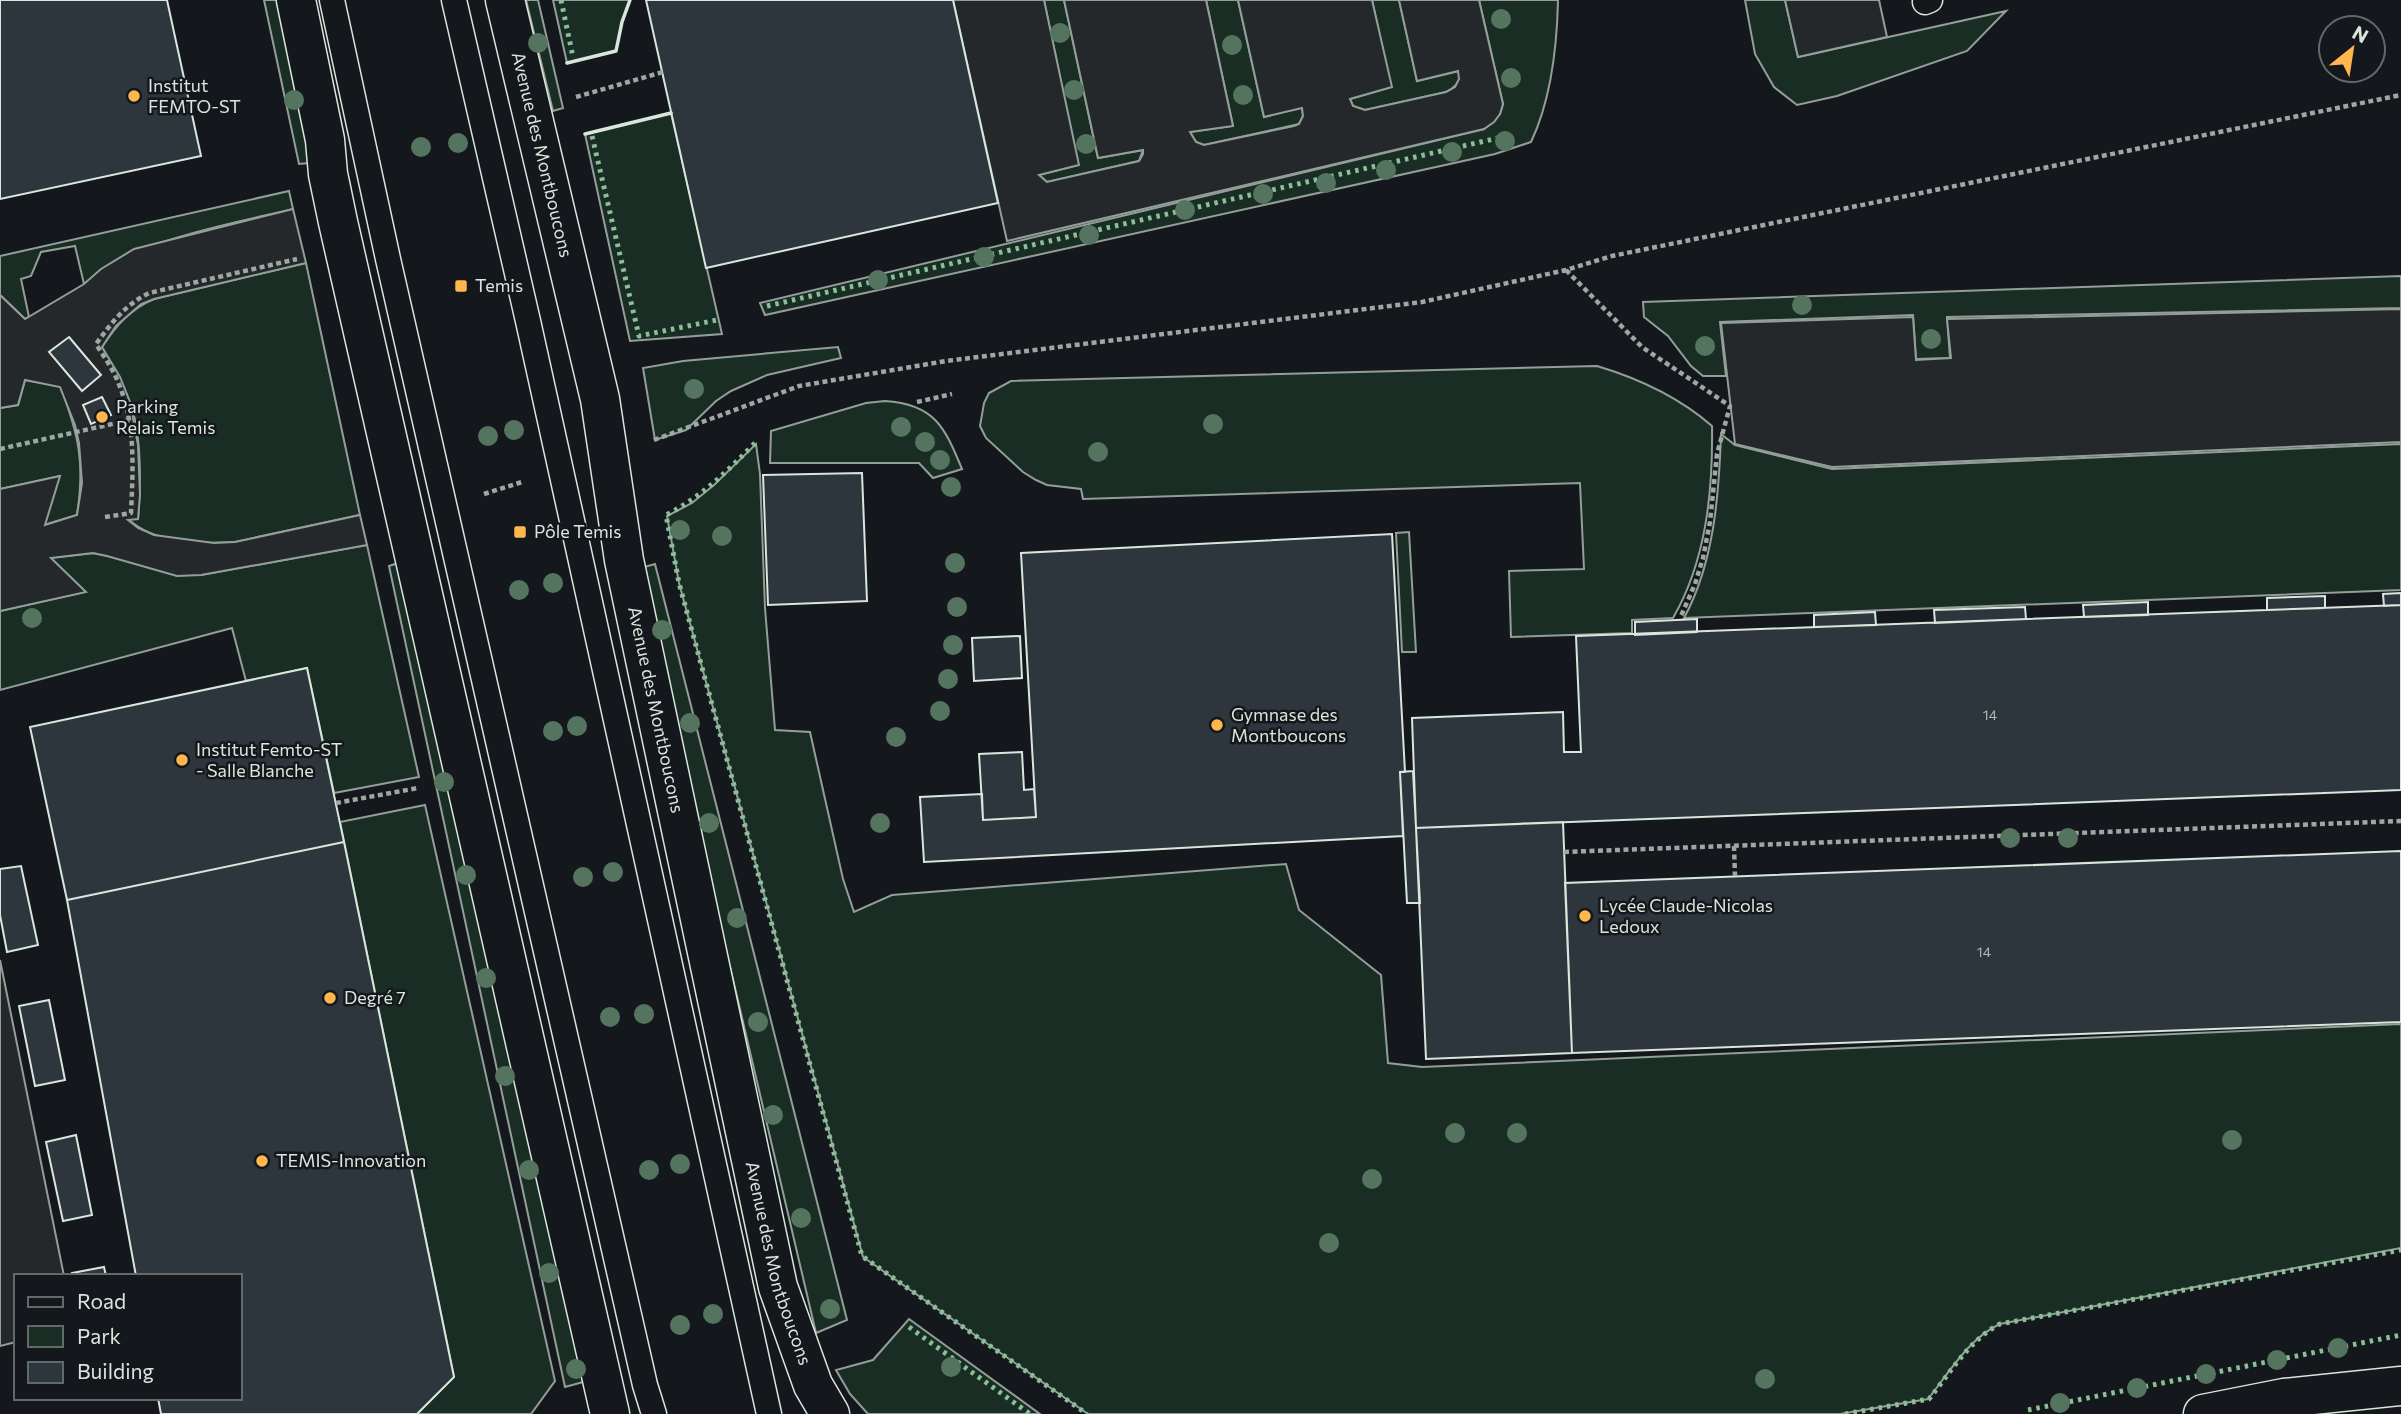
<svg xmlns="http://www.w3.org/2000/svg" width="2401" height="1414" viewBox="0 0 2401 1414" font-family="Commissioner,sans-serif">
	<style>
		.green { fill: #1a2d24; stroke: #939e99; stroke-width: 2 }
		.parking { fill: #24282b; stroke: #939e99; stroke-width: 2 }
		.building { fill: #2c363c; stroke: #d8e6dc; stroke-width: 2 }
		.lines { fill: none; stroke-linecap: round; stroke-linejoin: round }
		.service-casing { stroke: #d8e6dc; stroke-width: 27 }
		.tertiary-casing { stroke: #d8e6dc; stroke-width: 41 }
		.path { stroke: #9da8a2; stroke-width: 4.5; stroke-dasharray: 5 3.5; stroke-linecap: butt }
		.service { stroke: #14181c; stroke-width: 24 }
		.tertiary { stroke: #14181c; stroke-width: 38 }
		.hedge { stroke: #8ac095; stroke-width: 5; stroke-dasharray: 3.5 5; stroke-linecap: butt }
		.wall { stroke: #d8e6dc; stroke-width: 3.5 }
		.tree { fill: #55745f }
		.poi-dot { fill: #ffb74d; stroke: #14181c; stroke-width: 2.5 }
		.labels { text-anchor: middle; stroke-width: 5; stroke-linejoin: round; paint-order: stroke }
		.number-label { font-size: 14px; fill: #adbab4 }
		.poi-label { font-size: 18px; fill: #d8e6dc; stroke: #14181c; text-anchor: start }
		.street-label { font-size: 18px; fill: #d8e6dc; stroke: #14181c }
	</style>
	<rect width="100%" height="100%" fill="#14181c"/>
	<!-- green -->
	<path class="green" d="M264 0H280L308 129 309 163 299 164Z
		M526 0H538L563 108 553 111Z
		M553 0H630L622 22 616 51 567 63Z
		M1044 0H1064L1098 158 1143 150 1139 161 1047 182 1039 175 1078 165Z
		M1206 0H1238L1264 117 1302 107 1303 116 1299 124 1204 145 1196 142 1190 132 1233 126Z
		M1372 0H1399L1417 81 1459 71C1462 81 1454 88 1446 92L1365 110 1353 106 1350 99 1391 87Z
		M1479 0H1558C1557 47 1551 100 1531 142L1495 154 765 315 760 303 1484 129 1500 114 1503 104Z
		M1745 0H1785L1798 57 2006 11 1967 51 1837 96 1797 105 1774 87 1755 54Z
		M671 113 722 334 630 341 585 134Z
		M289 191 293 209C227 225 137 239 84 284L75 246 41 252 31 276 21 279 29 317 25 319 0 295V256Z
		M306 263 360 515 235 542C200 544 155 544 128 519H138C141 486 142 431 129 400 122 382 111 365 102 347 116 326 130 309 154 299Z
		M2401 276V308L1947 317 1950 358 1916 359 1913 315 1720 322 1726 376H1703L1691 366 1668 336 1644 317 1643 302Z
		M838 347 841 358 767 375 731 391 716 401 686 430 655 440 643 368 683 361Z
		M1597 366C1637 378 1680 398 1712 426 1713 492 1706 561 1673 618L1632 620V633L1511 637 1509 571 1584 569 1580 483 1083 499 1081 489 1047 485 1036 480 1023 472 986 438 980 426 984 403 989 393 1011 381Z
		M25 380 60 386C79 435 85 463 77 515L44 525 59 476 0 489V408L18 405Z
		M885 401C935 404 945 428 962 469L933 478 919 463H770L771 431 866 403Z
		M1721 434 1735 445 1832 469 2401 444V590L1684 618C1714 563 1719 495 1721 434Z
		M756 444 760 474 765 608 775 730 810 732 843 879 854 912 892 895 1286 864 1299 910 1381 975 1388 1063 1422 1067 2401 1024V1248L2000 1324C1969 1338 1949 1373 1928 1399L1840 1414H1088L863 1257 679 583 667 516 692 503 714 485Z
		M1409 532 1416 652H1402L1396 533Z
		M367 545 419 777 334 793 307 668 246 681 232 628 0 690V611L85 592 50 558 93 553 201 575Z
		M407 560 594 1379 565 1387 389 566Z
		M655 564 847 1320 816 1333 639 579 644 567Z
		M425 805 555 1381 531 1414H417L454 1377 340 822Z
		M909 1319 1040 1414H868L850 1394 836 1370 873 1360Z"/>
	<!-- parking -->
	<path class="parking" d="M953 0H1044L1079 165 1039 175 1047 182 1139 161 1143 154V150L1098 158 1064 0H1206L1233 126 1190 132 1196 142 1204 145 1294 126 1299 124 1303 116 1302 108 1264 117 1238 0H1372L1392 87 1350 99 1353 106 1365 110 1446 92 1455 87 1459 79 1458 71 1417 81 1399 0H1479L1503 104 1500 114 1494 122 1484 129 1007 241Z
		M1785 0H1879L1887 37 1798 57Z
		M293 209 306 263 154 299 141 304 116 326 102 347 120 377 130 402 138 445 140 495 138 519 128 520 138 528 154 535 214 543 235 542 360 515 367 545 201 575 177 576 107 556 93 553 51 558 86 592 0 611V489L60 476 45 525 77 515 82 483 79 443 75 425 60 387 25 380 18 405 0 408V295L25 319 84 284 101 269 134 249Z
		M2401 309V442L1832 467 1735 444 1721 323 1913 317 1916 360 1951 358 1947 319Z
		M0 960 64 1276H16V1342L0 1346Z"/>
	<!-- building -->
	<path class="building" d="M0 0H167L201 156 0 199Z
		M646 0H953L998 203 706 268Z
		M69 337 101 375 82 391 49 352Z
		M102 397 111 415 91 424 83 405Z
		M862 473 867 601 768 605 763 475Z
		M1392 534 1405 772H1400L1403 836 924 862 920 797 982 794 983 820 1036 817 1021 553Z
		M2401 593V605L2384 606 2383 594Z
		M2325 596V608L2267 610V598Z
		M2148 602V615L2084 617 2083 605Z
		M2401 605V790L1416 828 1412 718 1563 712 1564 752H1581L1576 636Z
		M2025 607 2026 619 1935 623 1934 610Z
		M1875 612 1876 625 1814 627V615Z
		M1697 619V632L1635 635V622Z
		M1020 636 1022 678 974 681 972 638Z
		M307 668 344 842 67 900 30 727Z
		M1022 752 1024 790 1034 789 1036 817 983 820 979 754Z
		M1413 771 1420 903H1407L1400 772Z
		M1563 822 1572 1053 1426 1059 1416 828Z
		M344 842 454 1377 417 1414H161L158 1398H240V1276H136L67 900Z
		M2401 851V1022L1572 1053 1565 883Z
		M21 866 38 945 7 952 0 915V869Z
		M49 1000 65 1080 35 1086 19 1006Z
		M76 1135 92 1215 63 1221 46 1142Z
		M104 1267 106 1276H73L72 1273Z"/>
	<g class="lines">
		<!-- service casing -->
		<g class="service-casing">
			<path id="service" d="M332 0 388 259 645 1385 654 1414
				M454 0 528 321 769 1414
				M1925 2 1930 0"/>
		</g>
		<!-- tertiary casing -->
		<g class="tertiary-casing">
			<g id="tertiary">
				<path d="M296 0 325 140 328 174 338 222 610 1414"/>
				<path id="s1" d="M505 0 600 399 624 560 778 1287 813 1385 830 1414"/>
				<path d="M2203 1414 2284 1398 2401 1386"/>
			</g>
		</g>
		<!-- path -->
		<path class="path" d="M576 97 663 72
			M1566 270 1642 347 1730 406 1717 454 1710 522 1703 558 1695 584 1681 616
			M917 402 952 394
			M654 440 799 386 946 361 1422 302 1566 270 1612 256 2401 95
			M0 449 130 420
			M484 494 522 482
			M105 517 131 513C133 468 136 424 118 382 113 369 104 357 96 344 112 322 125 305 149 293L297 259
			M336 803 418 788
			M1734 846 1735 876
			M1564 852 2401 821"/>
		<!-- service -->
		<use href="#service" class="service"/>
		<!-- tertiary -->
		<use href="#tertiary" class="tertiary"/>
		<!-- hedge -->
		<path class="hedge" d="M561 0 573 57
			M592 136 639 336 717 320
			M767 306 1511 135
			M755 443C726 472 703 496 666 515L679 583 862 1256 1087 1414
			M909 1327 1030 1414
			M2028 1410 2401 1335
			M1845 1414 1929 1399C1950 1373 1969 1340 2000 1324L2401 1250"/>
		<!-- wall -->
		<path class="wall" d="M567 63 616 51 622 22 630 0
			M585 134 671 113"/>
	</g>
	<!-- trees -->
	<g class="tree">
		<circle cx="1501" cy="19" r="10"/>
		<circle cx="1060" cy="33" r="10"/>
		<circle cx="538" cy="43" r="10"/>
		<circle cx="1232" cy="45" r="10"/>
		<circle cx="1511" cy="78" r="10"/>
		<circle cx="1074" cy="90" r="10"/>
		<circle cx="1243" cy="95" r="10"/>
		<circle cx="294" cy="100" r="10"/>
		<circle cx="1505" cy="141" r="10"/>
		<circle cx="458" cy="143" r="10"/>
		<circle cx="1086" cy="144" r="10"/>
		<circle cx="421" cy="147" r="10"/>
		<circle cx="1452" cy="152" r="10"/>
		<circle cx="1386" cy="170" r="10"/>
		<circle cx="1326" cy="183" r="10"/>
		<circle cx="1263" cy="194" r="10"/>
		<circle cx="1185" cy="210" r="10"/>
		<circle cx="1089" cy="235" r="10"/>
		<circle cx="984" cy="257" r="10"/>
		<circle cx="878" cy="280" r="10"/>
		<circle cx="1802" cy="305" r="10"/>
		<circle cx="1931" cy="339" r="10"/>
		<circle cx="1705" cy="346" r="10"/>
		<circle cx="694" cy="389" r="10"/>
		<circle cx="1213" cy="424" r="10"/>
		<circle cx="901" cy="427" r="10"/>
		<circle cx="514" cy="430" r="10"/>
		<circle cx="488" cy="436" r="10"/>
		<circle cx="925" cy="442" r="10"/>
		<circle cx="1098" cy="452" r="10"/>
		<circle cx="940" cy="460" r="10"/>
		<circle cx="951" cy="487" r="10"/>
		<circle cx="680" cy="530" r="10"/>
		<circle cx="722" cy="536" r="10"/>
		<circle cx="955" cy="563" r="10"/>
		<circle cx="553" cy="583" r="10"/>
		<circle cx="519" cy="590" r="10"/>
		<circle cx="957" cy="607" r="10"/>
		<circle cx="32" cy="618" r="10"/>
		<circle cx="662" cy="630" r="10"/>
		<circle cx="953" cy="645" r="10"/>
		<circle cx="948" cy="679" r="10"/>
		<circle cx="940" cy="711" r="10"/>
		<circle cx="690" cy="723" r="10"/>
		<circle cx="577" cy="726" r="10"/>
		<circle cx="553" cy="731" r="10"/>
		<circle cx="896" cy="737" r="10"/>
		<circle cx="444" cy="782" r="10"/>
		<circle cx="709" cy="823" r="10"/>
		<circle cx="880" cy="823" r="10"/>
		<circle cx="2010" cy="838" r="10"/>
		<circle cx="2068" cy="838" r="10"/>
		<circle cx="613" cy="872" r="10"/>
		<circle cx="466" cy="875" r="10"/>
		<circle cx="583" cy="877" r="10"/>
		<circle cx="737" cy="918" r="10"/>
		<circle cx="486" cy="978" r="10"/>
		<circle cx="644" cy="1014" r="10"/>
		<circle cx="610" cy="1017" r="10"/>
		<circle cx="758" cy="1022" r="10"/>
		<circle cx="505" cy="1076" r="10"/>
		<circle cx="773" cy="1115" r="10"/>
		<circle cx="1455" cy="1133" r="10"/>
		<circle cx="1517" cy="1133" r="10"/>
		<circle cx="2232" cy="1140" r="10"/>
		<circle cx="680" cy="1164" r="10"/>
		<circle cx="529" cy="1170" r="10"/>
		<circle cx="649" cy="1170" r="10"/>
		<circle cx="1372" cy="1179" r="10"/>
		<circle cx="801" cy="1218" r="10"/>
		<circle cx="1329" cy="1243" r="10"/>
		<circle cx="549" cy="1273" r="10"/>
		<circle cx="830" cy="1309" r="10"/>
		<circle cx="713" cy="1314" r="10"/>
		<circle cx="680" cy="1325" r="10"/>
		<circle cx="2338" cy="1348" r="10"/>
		<circle cx="2277" cy="1360" r="10"/>
		<circle cx="951" cy="1367" r="10"/>
		<circle cx="576" cy="1369" r="10"/>
		<circle cx="2206" cy="1374" r="10"/>
		<circle cx="1765" cy="1379" r="10"/>
		<circle cx="2137" cy="1388" r="10"/>
		<circle cx="2060" cy="1403" r="10"/>
	</g>
	<!-- markers -->
	<g class="poi-dot">
		<circle cx="134" cy="96" r="7"/>
		<rect x="454" y="279" width="14" height="14" rx="3.5"/>
		<circle cx="102" cy="417" r="7"/>
		<rect x="513" y="525" width="14" height="14" rx="3.5"/>
		<circle cx="1217" cy="725" r="7"/>
		<circle cx="182" cy="760" r="7"/>
		<circle cx="1585" cy="916" r="7"/>
		<circle cx="330" cy="998" r="7"/>
		<circle cx="262" cy="1161" r="7"/>
	</g>
	<g class="labels">
		<!-- number labels -->
		<g class="number-label">
			<text x="1990" y="720">14</text>
			<text x="1984" y="957">14</text>
		</g>
		<!-- poi labels -->
		<g class="poi-label">
			<text x="148" y="92">Institut<tspan x="148" dy="21">FEMTO-ST</tspan></text>
			<text x="475" y="292">Temis</text>
			<text x="116" y="413">Parking<tspan x="116" dy="21">Relais Temis</tspan></text>
			<text x="534" y="538">Pôle Temis</text>
			<text x="1231" y="721">Gymnase des<tspan x="1231" dy="21">Montboucons</tspan></text>
			<text x="196" y="756">Institut Femto-ST<tspan x="196" dy="21">- Salle Blanche</tspan></text>
			<text x="1599" y="912">Lycée Claude-Nicolas<tspan x="1599" dy="21">Ledoux</tspan></text>
			<text x="344" y="1004">Degré 7</text>
			<text x="276" y="1167">TEMIS-Innovation</text>
		</g>
		<!-- street labels -->
		<g class="street-label">
			<text dy="6" stroke="none"><textPath href="#s1" startOffset="159">Avenue des Montboucons</textPath></text>
			<text dy="6" stroke="none"><textPath href="#s1" startOffset="726">Avenue des Montboucons</textPath></text>
			<text dy="6" stroke="none"><textPath href="#s1" startOffset="1293">Avenue des Montboucons</textPath></text>
		</g>
	</g>
	<!-- legend -->
	<rect x="14" y="1274" width="228" height="126" fill="#14181c" stroke="#626a69" stroke-width="2"/>
	<rect x="28" y="1297" width="35" height="10" fill="#14181c" stroke="#626a69" stroke-width="2"/>
	<text x="77" y="1309" font-size="21" fill="#d8e6dc">Road</text>
	<rect x="28" y="1326" width="35" height="21" fill="#1a2d24" stroke="#626a69" stroke-width="2"/>
	<text x="77" y="1344" font-size="21" fill="#d8e6dc">Park</text>
	<rect x="28" y="1362" width="35" height="21" fill="#2c363c" stroke="#626a69" stroke-width="2"/>
	<text x="77" y="1379" font-size="21" fill="#d8e6dc">Building</text>
	<!-- north arrow -->
	<g transform="translate(2352 49) rotate(30)"><circle r="33" fill="#14181c" stroke="#626a69" stroke-width="2"/>
	<path d="M0-5L12 26L0 18L-12 26Z" fill="#ffb74d"/>
	<text y="-10" font-size="19" font-weight="bold" text-anchor="middle" fill="#d8e6dc">N</text>
	</g>
</svg>
